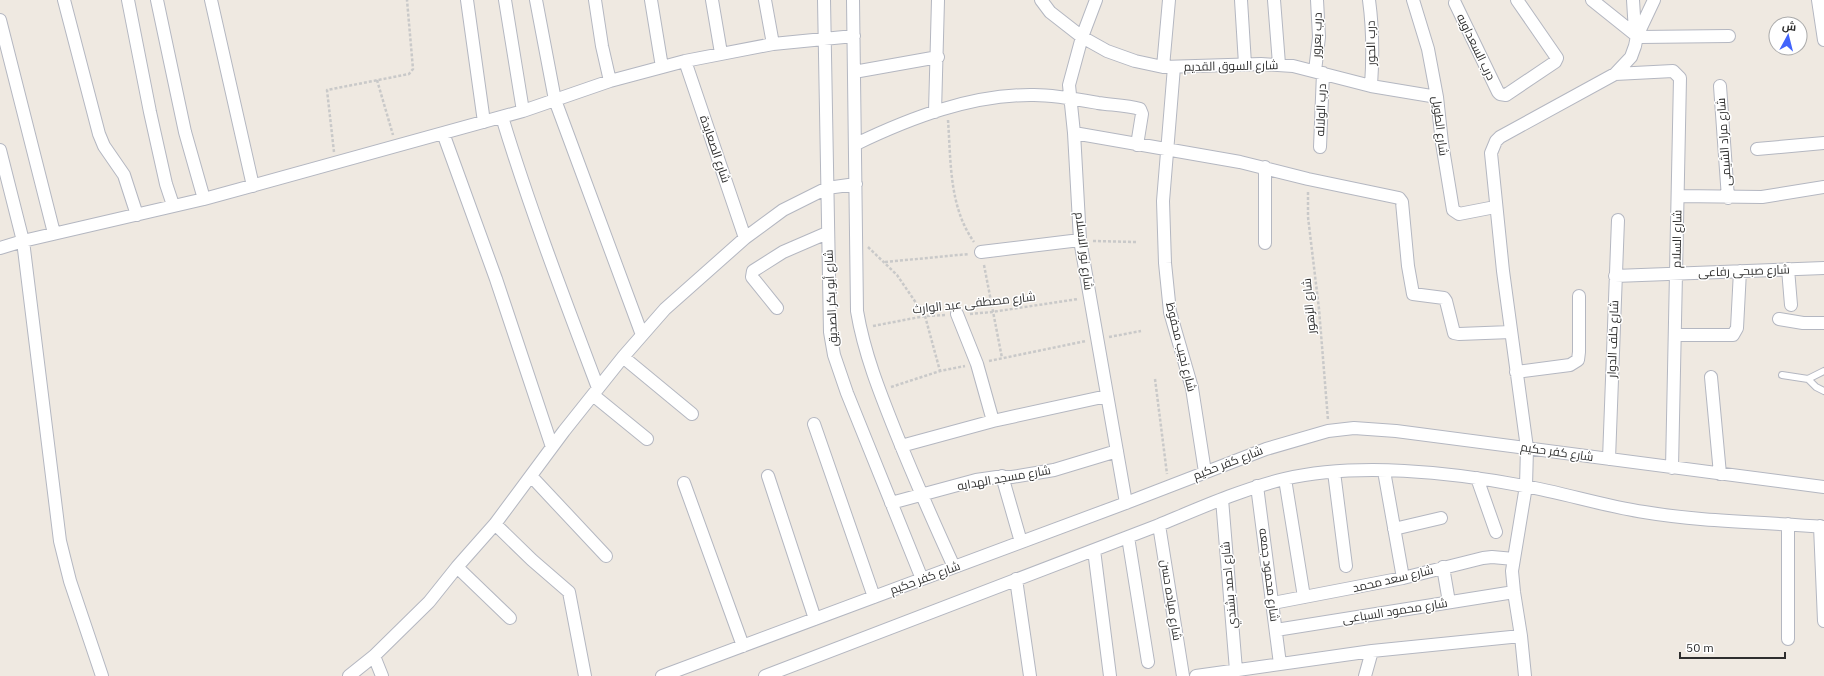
<svg xmlns="http://www.w3.org/2000/svg" width="1824" height="676" viewBox="0 0 1824 676" font-family="'IBM Plex Sans',Cairo,sans-serif">
	<style>
		.lines { fill: none; stroke-linecap: round; stroke-linejoin: round }
		.lane-casing { stroke: #b4b7c1; stroke-width: 8 }
		.street-casing { stroke: #b4b7c1; stroke-width: 14 }
		.path { stroke: #c9c9c9; stroke-width: 2.5; stroke-dasharray: 3 2; stroke-linecap: butt }
		.lane { stroke: #fff; stroke-width: 6 }
		.street { stroke: #fff; stroke-width: 12 }
		.labels { text-anchor: middle; stroke-width: 3; stroke-linejoin: round; paint-order: stroke }
		.street-label { font-size: 12px; fill: #2e2e2e; stroke: #fff }
	</style>
	<rect width="100%" height="100%" fill="#efe9e1"/>
	<g class="lines">
		<!-- lane casing -->
		<g class="lane-casing">
			<path id="lane" d="M1782 375 1808 379 1824 371
				M1808 379 1816 387 1824 391"/>
		</g>
		<!-- street casing -->
		<g class="street-casing">
			<path id="street" d="M64 0 99 134 104 146 124 175 137 215
				M128 0 150 112 166 184 173 205
				M157 0 185 132 204 199
				M211 0 253 186
				M467 0 484 122
				M505 0 523 111
				M536 0 555 100 642 335
				M595 0 602 46 610 81
				M651 0 662 67
				M712 0 721 53
				M765 0 773 44
				M824 0 830 332 834 355 847 393 922 579
				M853 0 857 311C864 353 880 393 896 433 914 478 934 523 954 567
				M1041 0 1050 12 1082 37 1107 51 1135 61 1163 67 1261 64 1293 66 1371 86 1437 97
				M1096 0 1082 37 1069 85 1074 133 1080 240 1126 503
				M1241 0 1245 64
				M1274 0 1279 64
				M1369 0C1373 29 1373 57 1371 86
				M1413 0 1428 49 1437 97 1442 143 1453 210 1459 214 1495 207
				M1592 0 1637 36
				M1633 0 1635 32 1640 37 1729 36
				M1818 0 1824 40
				M1455 3 1498 92 1500 94 1506 95 1555 62 1557 58 1517 0
				M0 20 54 233
				M685 61 745 238
				M1163 67 1169 0
				M1174 67 1163 201 1165 263 1170 312 1192 388 1205 472
				M1315 71 1319 37 1317 0
				M854 72 938 57
				M1615 74 1673 71 1680 78 1672 468
				M1720 86 1728 198
				M935 112 938 0
				M502 117C530 209 564 298 598 388
				M443 133 496 279 552 447
				M1074 133 1240 162 1308 179 1399 198 1402 202 1408 266 1413 294 1444 298 1446 301 1454 333 1459 334 1511 332
				M856 144C910 118 972 94 1034 95 1055 95 1076 99 1098 103 1111 105 1127 105 1140 109L1142 114 1137 145
				M1320 147 1323 73
				M1757 149 1824 143
				M0 150 23 241 60 541 70 581 102 676
				M1265 167V243
				M1678 196 1762 197 1824 187
				M0 248 23 241 204 199 523 111 610 81 685 61 773 44 854 36
				M981 252 1080 240
				M1788 269 1791 305
				M1615 276 1824 268
				M777 308 752 277 753 271 783 252 827 233
				M957 314 977 364 993 421
				M1779 319 1803 323H1824
				M1675 335H1733L1737 328 1740 271
				M623 357 692 414
				M1516 372 1570 365 1578 360 1579 352V296
				M1711 377 1720 474
				M593 395 647 439
				M814 424 874 597
				M901 446 993 421 1107 396
				M1609 459 1618 220
				M1384 471 1403 578
				M1334 472 1346 566
				M531 476 606 556
				M768 476 815 619
				M1002 476 1021 542
				M1477 478 1496 532
				M1285 479 1304 597
				M684 483 743 646
				M1257 486 1280 664
				M1222 499 1236 670
				M891 503 976 480 997 477H1012L1054 470 1117 451
				M495 524 532 560 569 592 585 676
				M1788 524V639
				M1159 525 1183 676
				M1820 526 1824 621
				M1394 529 1441 518
				M1128 537 1148 662
				M1094 550 1110 676
				M457 567 510 618
				M1443 567 1449 602
				M1016 579 1030 676
				M1273 603 1403 578 1483 558 1492 557 1514 559
				M1276 630 1514 592
				M374 656 382 676
				M349 676 374 656 429 602 457 567 495 524 564 431 623 357 665 309 745 238 783 210 827 188 856 184
				M662 676 1126 503 1266 449 1328 431 1354 428 1396 431 1824 487
				M765 676 1159 525C1200 508 1240 490 1284 479 1357 462 1451 472 1524 486 1564 493 1604 506 1644 512 1703 522 1764 522 1824 527
				M1196 676 1372 651 1521 636
				M1365 676 1372 651
				M1525 676 1521 636 1514 592 1512 571 1526 486 1527 448 1503 271 1491 153 1496 141 1500 137 1615 74 1631 57 1635 46 1637 36 1654 0"/>
		</g>
		<!-- path -->
		<path class="path" d="M377 80 393 135
			M948 120C951 162 949 207 974 242
			M334 152 327 90 409 74 413 69 407 0
			M1308 192V217L1319 309 1328 420
			M1093 241 1136 242
			M868 247 897 275 925 316 940 371
			M885 262 969 254
			M984 265 1002 358
			M970 314 992 312 1078 299
			M873 326 925 316 945 315
			M1109 337 1141 331
			M989 361 1086 341
			M1155 379 1167 474
			M891 387 940 371 965 366"/>
		<!-- lane -->
		<use href="#lane" class="lane"/>
		<!-- street -->
		<use href="#street" class="street"/>
	</g>
	<g class="labels">
		<!-- street labels -->
		<g class="street-label">
			<text transform="translate(1317 35) rotate(-88)" y="4">درب بعرور</text>
			<text transform="translate(1371 43) rotate(-91)" y="4">درب الحور</text>
			<text transform="translate(1476 47) rotate(64)" y="4">درب السعداويه</text>
			<text transform="translate(1231 66) rotate(-1)" y="4">شارع السوق القديم</text>
			<text transform="translate(1321 110) rotate(-88)" y="4">درب الولاله</text>
			<text transform="translate(1440 126) rotate(83)" y="4">شارع الطويل</text>
			<text transform="translate(1724 142) rotate(-94)" y="4">شارع مراد الشيمى</text>
			<text transform="translate(715 149) rotate(71)" y="4">شارع الصعايدة</text>
			<text transform="translate(1677 239) rotate(-89)" y="4">شارع السلام</text>
			<text transform="translate(1084 251) rotate(83)" y="4">شارع نور الاسلام</text>
			<text transform="translate(1744 271) rotate(-2)" y="4">شارع صبحى رفاعى</text>
			<text transform="translate(831 298) rotate(-93)" y="4">شارع أبو بكر الصديق</text>
			<text transform="translate(974 303) rotate(-6)" y="4">شارع مصطفى عبد الوارث</text>
			<text transform="translate(1309 306) rotate(-95)" y="4">شارع الزهور</text>
			<text transform="translate(1613 339) rotate(-88)" y="4">شارع خلف الدوار</text>
			<text transform="translate(1181 347) rotate(76)" y="4">شارع نجيب محفوظ</text>
			<text transform="translate(1557 452) rotate(8)" y="4">شارع كفر حكيم</text>
			<text transform="translate(1228 463) rotate(-21)" y="4">شارع كفر حكيم</text>
			<text transform="translate(1004 478) rotate(-10)" y="4">شارع مسجد الهدايه</text>
			<text transform="translate(1269 575) rotate(83)" y="4">شارع محمود جمعه</text>
			<text transform="translate(925 578) rotate(-20)" y="4">شارع كفر حكيم</text>
			<text transform="translate(1393 579) rotate(-13)" y="4">شارع سعد محمد</text>
			<text transform="translate(1229 585) rotate(-95)" y="4">شارع احمد بشندي</text>
			<text transform="translate(1171 600) rotate(81)" y="4">شارع مياده حسن</text>
			<text transform="translate(1395 611) rotate(-9)" y="4">شارع محمود السباعى</text>
		</g>
	</g>
	<!-- north arrow -->
	<g transform="translate(1788 36) rotate(7)"><circle r="19" fill="#ffffff" stroke="#ababab"/>
	<path d="M0-3L7 15L0 10L-7 15Z" fill="#4264fb"/>
	<text y="-6" font-size="11" font-weight="bold" text-anchor="middle" fill="#2e2e2e">ش</text>
	</g>
	<!-- scale -->
	<path d="M1680 652v6h105v-6" fill="none" stroke="#2e2e2e" stroke-width="2"/>
	<text x="1686" y="652" font-size="12" fill="#2e2e2e" stroke="#ffffff" stroke-width="3" paint-order="stroke">50 m</text>
</svg>
